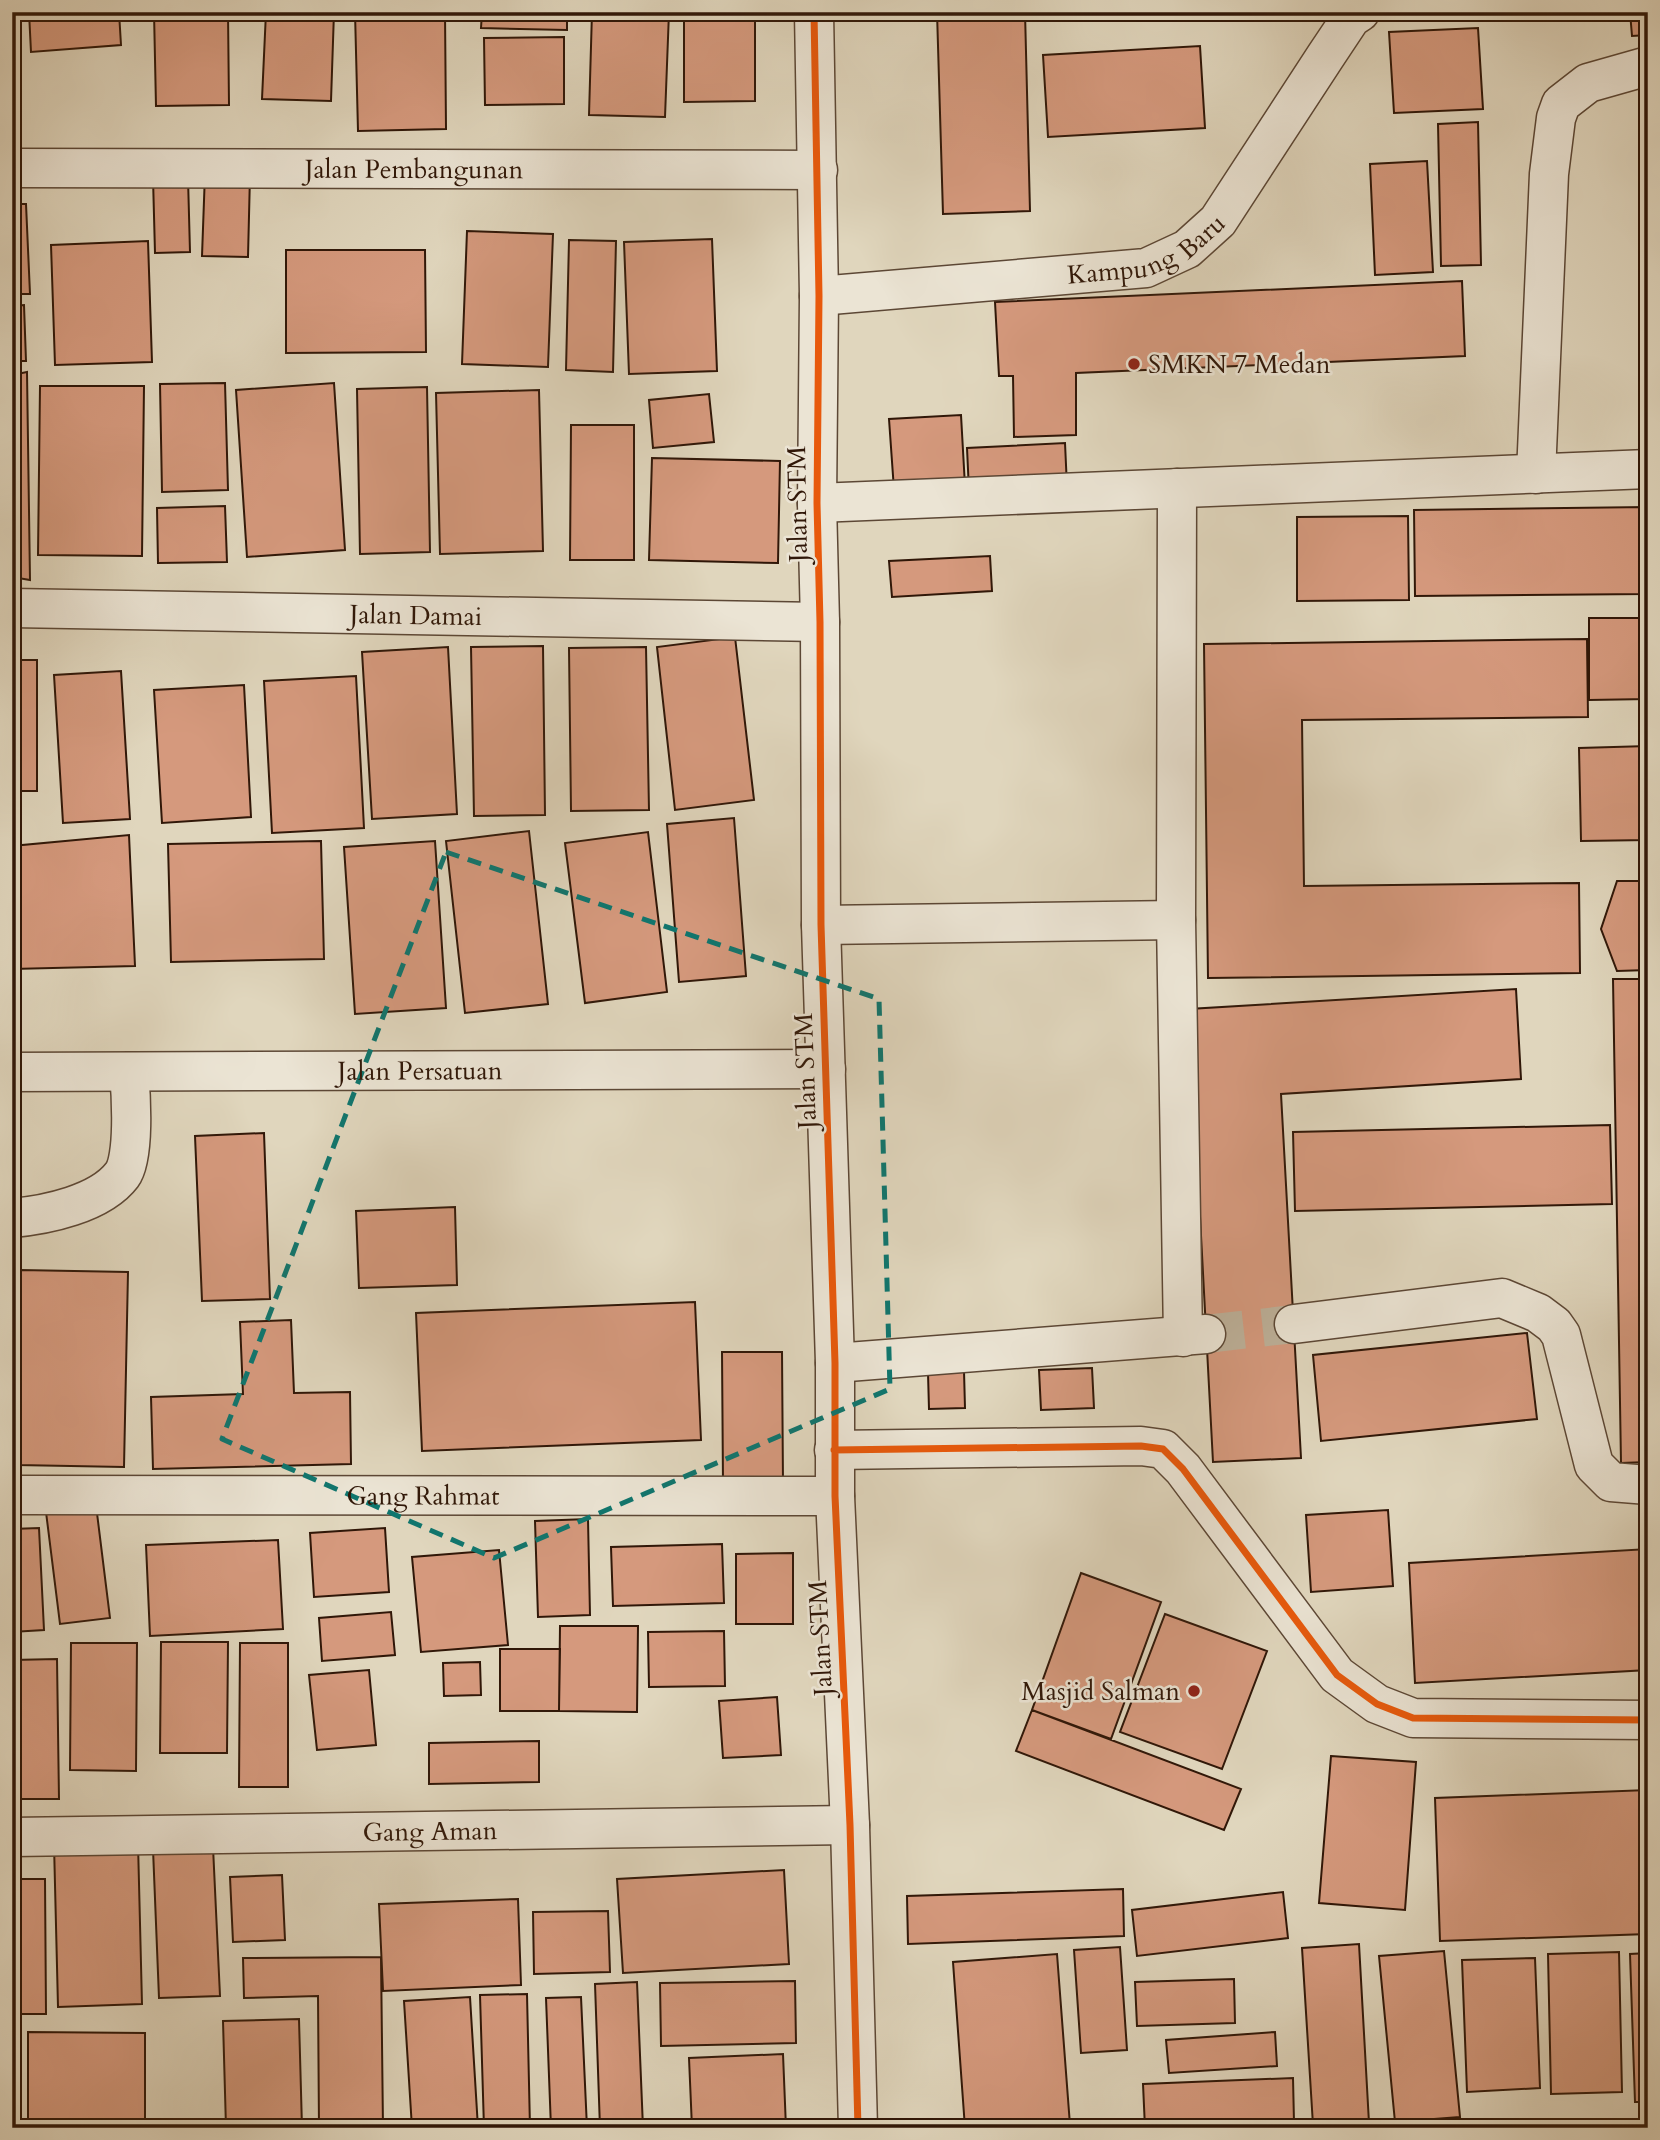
<svg xmlns="http://www.w3.org/2000/svg" width="1660" height="2140" viewBox="0 0 1660 2140" font-family="Cardo,serif">
	<style>
		.building { fill: #d5997d; stroke: #301708; stroke-width: 2 }
		.lines { fill: none; stroke-linecap: round; stroke-linejoin: round }
		.minor-tunnel { stroke: #bdb099; stroke-width: 38; stroke-dasharray: 38 19; stroke-linecap: butt }
		.minor-casing { stroke: #5c4735; stroke-width: 41 }
		.minor { stroke: #ebe4d4; stroke-width: 38 }
		.cycleway-casing { stroke: #ebe4d4; stroke-width: 11 }
		.cycleway { stroke: #e8590c; stroke-width: 7 }
		.marked { fill: none; stroke: #0f766e; stroke-width: 5; stroke-dasharray: 14 9; stroke-linejoin: round }
		.poi-dot { fill: #8f2418; stroke: #ebe4d4; stroke-width: 2.5 }
		.labels { text-anchor: middle; stroke-width: 5; stroke-linejoin: round; paint-order: stroke }
		.street-label { font-size: 26px; fill: #301708; stroke: #ebe4d4 }
		.poi-label { font-size: 26px; fill: #301708; stroke: #ebe4d4; text-anchor: start }
	</style>
	<rect width="100%" height="100%" fill="#e0d6bd"/>
	<filter id="stains"><feTurbulence type="fractalNoise" baseFrequency=".00286" numOctaves="4"/><feColorMatrix values="0 0 0 0 .2 0 0 0 0 .09 0 0 0 0 .02 0 0 0 .5 -.17"/></filter>
	<radialGradient id="worn" r=".72"><stop offset=".6" stop-color="#630" stop-opacity="0"/><stop offset="1" stop-color="#630" stop-opacity=".3"/></radialGradient>
	<!-- building -->
	<path class="building" d="M29 12H119L121 45 31 52Z
		M154 12H228L229 105 156 106Z
		M266 12H334L331 101 262 99Z
		M355 12H445L446 129 358 131Z
		M482 12H567V30L481 28Z
		M592 12H669L665 117 589 115Z
		M684 12H755V101L684 102Z
		M937 12H1025L1030 211 943 214Z
		M1630 12H1648V35L1632 36Z
		M1478 28 1483 109 1394 113 1389 32Z
		M564 37V104L485 105 484 38Z
		M1200 46 1205 128 1048 137 1043 55Z
		M1478 122 1481 265 1441 266 1438 124Z
		M1427 161 1433 272 1375 275 1370 164Z
		M205 173 250 175 248 257 202 256Z
		M153 178H188L190 252 155 253Z
		M12 204H26L30 294H12Z
		M467 231 553 234 548 367 462 364Z
		M712 239 717 371 629 374 624 242Z
		M569 240 616 241 613 372 566 370Z
		M148 241 152 362 55 365 51 245Z
		M286 250H425L426 352 286 353Z
		M1462 281 1465 356 1076 373V435L1014 437 1013 376H999L995 302Z
		M24 305 26 361H12V306Z
		M27 372 30 580 12 577V375Z
		M225 383 228 490 162 492 160 384Z
		M334 383 345 550 247 557 236 390Z
		M40 386H144L142 556 38 555Z
		M427 387 430 552 360 554 357 389Z
		M539 390 543 551 440 554 436 393Z
		M709 394 714 442 653 448 649 400Z
		M961 415 965 486 894 490 889 419Z
		M571 425H634V560H570Z
		M1065 443 1067 487 969 491 967 448Z
		M652 458 780 461 778 563 649 560Z
		M225 506 227 562 158 563 157 508Z
		M1648 507V594L1415 596 1414 510Z
		M1408 516 1409 600 1297 601V517Z
		M990 556 992 591 892 597 889 561Z
		M1589 618H1648V699L1589 700Z
		M735 637 754 800 675 810 657 647Z
		M1587 639 1588 717 1302 720 1304 886 1579 883 1580 973 1208 978 1204 644Z
		M543 646 545 815 474 816 471 647Z
		M448 647 457 814 372 819 362 652Z
		M646 647 649 810 571 811 569 648Z
		M12 660H37V791H12Z
		M121 671 130 819 63 823 54 675Z
		M356 676 364 828 272 833 264 681Z
		M244 685 251 817 162 823 154 690Z
		M1648 746V840L1581 841 1579 748Z
		M734 818 746 976 679 982 667 824Z
		M529 831 548 1004 465 1013 446 841Z
		M648 832 667 992 585 1003 565 843Z
		M129 835 135 966 12 969V846Z
		M321 841 324 959 171 962 168 844Z
		M435 841 446 1008 355 1014 344 847Z
		M1617 881H1648V970L1617 971 1601 929Z
		M1613 979H1648V1462L1621 1463Z
		M1516 989 1521 1079 1281 1094 1301 1458 1213 1462 1189 1009Z
		M1610 1125 1612 1204 1295 1211 1293 1132Z
		M264 1133 270 1299 202 1301 195 1136Z
		M455 1207 457 1285 359 1288 356 1211Z
		M20 1270 128 1272 124 1467 17 1465 18 1434 12 1435V1361H19Z
		M695 1302 701 1440 422 1451 416 1313Z
		M291 1320 294 1393 350 1392 351 1464 153 1469 151 1397 243 1394 240 1322Z
		M1527 1333 1537 1419 1321 1441 1313 1355Z
		M722 1352H782L783 1483H723Z
		M1092 1368 1094 1408 1041 1410 1039 1370Z
		M964 1371 965 1408 929 1409 928 1373Z
		M95 1497 110 1618 60 1624 45 1504Z
		M1388 1510 1393 1586 1311 1592 1306 1515Z
		M588 1519 590 1615 538 1617 535 1521Z
		M39 1528 44 1630 12 1632V1529Z
		M385 1528 389 1592 314 1597 310 1533Z
		M278 1540 283 1629 150 1636 146 1545Z
		M722 1544 724 1603 613 1606 611 1547Z
		M1648 1549V1670L1415 1683 1409 1563Z
		M499 1550 508 1645 421 1652 412 1557Z
		M793 1553V1624H736V1554Z
		M1081 1573 1161 1602 1111 1739 1032 1710Z
		M391 1612 395 1655 322 1661 319 1618Z
		M1165 1614 1267 1651 1222 1769 1120 1732Z
		M560 1626H638L637 1712 559 1711Z
		M724 1631 725 1686 649 1687 648 1632Z
		M161 1642H228L227 1753H160Z
		M71 1643H137L136 1771 70 1770Z
		M240 1643H288V1787H239Z
		M500 1649H560L559 1711H500Z
		M57 1659 59 1799H12V1660Z
		M480 1662 481 1695 444 1696 443 1663Z
		M369 1670 376 1745 317 1750 309 1675Z
		M777 1697 781 1755 723 1758 719 1701Z
		M1032 1710 1241 1789 1224 1830 1016 1751Z
		M539 1741V1782L429 1784V1743Z
		M1331 1756 1416 1762 1405 1910 1319 1903Z
		M1648 1790V1934L1440 1941 1435 1798Z
		M138 1843 142 2004 58 2007 54 1844Z
		M213 1847 220 1996 159 1998 153 1849Z
		M784 1870 789 1964 623 1973 617 1879Z
		M282 1875 285 1940 233 1942 230 1877Z
		M12 1879H45L46 2014H12Z
		M1123 1889 1124 1936 908 1944 907 1896Z
		M1283 1892 1288 1938 1137 1956 1132 1910Z
		M518 1899 521 1985 383 1991 379 1904Z
		M608 1911 610 1972 534 1974 533 1912Z
		M1359 1944 1369 2123 1313 2125 1302 1948Z
		M1120 1947 1127 2050 1081 2053 1074 1950Z
		M1444 1951 1460 2117 1395 2122 1379 1956Z
		M1619 1952 1622 2092 1551 2094 1548 1954Z
		M1648 1953V2102H1635L1630 1954Z
		M1057 1954 1070 2125 965 2128 953 1962Z
		M381 1957 383 2128H319L318 1996 244 1998 243 1958Z
		M1535 1958 1540 2088 1467 2092 1462 1960Z
		M1234 1979 1235 2023 1137 2026 1135 1982Z
		M795 1981 796 2043 661 2046 660 1983Z
		M637 1982 643 2128H600L595 1984Z
		M527 1994 530 2128H484L480 1995Z
		M470 1997 478 2128H412L404 2001Z
		M581 1997 587 2128H551L546 1998Z
		M299 2019 302 2128H226L223 2021Z
		M12 2023H20L18 2128H12Z
		M28 2032 145 2033V2128H28Z
		M1275 2032 1277 2066 1169 2073 1166 2040Z
		M783 2054 786 2128H692L689 2058Z
		M1293 2078 1294 2122 1145 2128 1143 2084Z"/>
	<g class="lines">
		<!-- minor-tunnel -->
		<path class="minor-tunnel" d="M1206 1334 1294 1324"/>
		<!-- minor casing -->
		<g class="minor-casing">
			<g id="minor">
				<path d="M814 12 819 296 817 503 820 622 821 925 835 1363V1496L850 1825 858 2128"/>
				<path id="s1" d="M12 168 818 170"/>
				<path id="s2" d="M819 296 1146 268 1187 249 1218 221 1325 57 1351 18 1360 12"/>
				<path d="M1536 474 1549 174 1556 118 1561 104 1588 83 1648 66"/>
				<path d="M1177 488 1176 920 1183 1337"/>
				<path d="M817 503 1648 469"/>
				<path id="s3" d="M12 608 820 622"/>
				<path d="M821 925 1176 920"/>
				<path id="s4" d="M12 1072 826 1069"/>
				<path d="M12 1218C46 1215 100 1204 122 1175 135 1158 131 1094 129 1072"/>
				<path d="M1294 1324 1502 1298 1538 1313 1554 1325 1561 1335 1594 1465 1611 1482 1648 1485"/>
				<path d="M835 1363 1206 1334"/>
				<path d="M834 1450 1141 1446 1163 1449 1183 1469 1337 1675 1377 1704 1413 1718 1648 1720"/>
				<path id="s5" d="M12 1495 835 1496"/>
				<path id="s6" d="M12 1837 850 1825"/>
			</g>
		</g>
		<!-- minor -->
		<use href="#minor" class="minor"/>
		<!-- cycleway casing -->
		<g class="cycleway-casing">
			<path id="cycleway" d="M814 12 819 296 817 503 820 622 821 925 835 1363V1496L850 1825 858 2128
				M834 1450 1141 1446 1163 1449 1183 1469 1337 1675 1377 1704 1413 1718 1648 1720"/>
		</g>
		<!-- cycleway -->
		<use href="#cycleway" class="cycleway"/>
	</g>
	<!-- marked area -->
	<path class="marked" d="M446 852 879 999 890 1389 494 1558 222 1439Z"/>
	<!-- markers -->
	<g class="poi-dot">
		<circle cx="1134" cy="364" r="7"/>
		<circle cx="1194" cy="1691" r="7"/>
	</g>
	<g class="labels">
		<!-- street labels -->
		<g class="street-label">
			<text dy="9" stroke="none"><textPath href="#s1" startOffset="402">Jalan Pembangunan</textPath></text>
			<text dy="9" stroke="none"><textPath href="#s2" startOffset="334">Kampung Baru</textPath></text>
			<text transform="translate(797 504) rotate(-91)" y="9">Jalan STM</text>
			<text dy="9" stroke="none"><textPath href="#s3" startOffset="404">Jalan Damai</textPath></text>
			<text dy="9" stroke="none"><textPath href="#s4" startOffset="408">Jalan Persatuan</textPath></text>
			<text transform="translate(805 1071) rotate(-92)" y="9">Jalan STM</text>
			<text dy="9" stroke="none"><textPath href="#s5" startOffset="411">Gang Rahmat</textPath></text>
			<text transform="translate(820 1638) rotate(-93)" y="9">Jalan STM</text>
			<text dy="9" stroke="none"><textPath href="#s6" startOffset="418">Gang Aman</textPath></text>
		</g>
		<!-- poi labels -->
		<g class="poi-label">
			<text x="1148" y="373">SMKN 7 Medan</text>
			<text x="1180" y="1700" text-anchor="end">Masjid Salman</text>
		</g>
	</g>
	<!-- margin -->
	<rect width="1660" height="2140" fill="none" stroke="#e0d6bd" stroke-width="42"/>
	<rect x="14" y="14" width="1632" height="2112" fill="none" stroke="#301708" stroke-width="3.5"/>
	<rect x="21" y="21" width="1618" height="2098" fill="none" stroke="#301708" stroke-width="2"/>
	<rect width="100%" height="100%" filter="url(#stains)"/>
	<rect width="100%" height="100%" fill="url(#worn)"/>
</svg>
